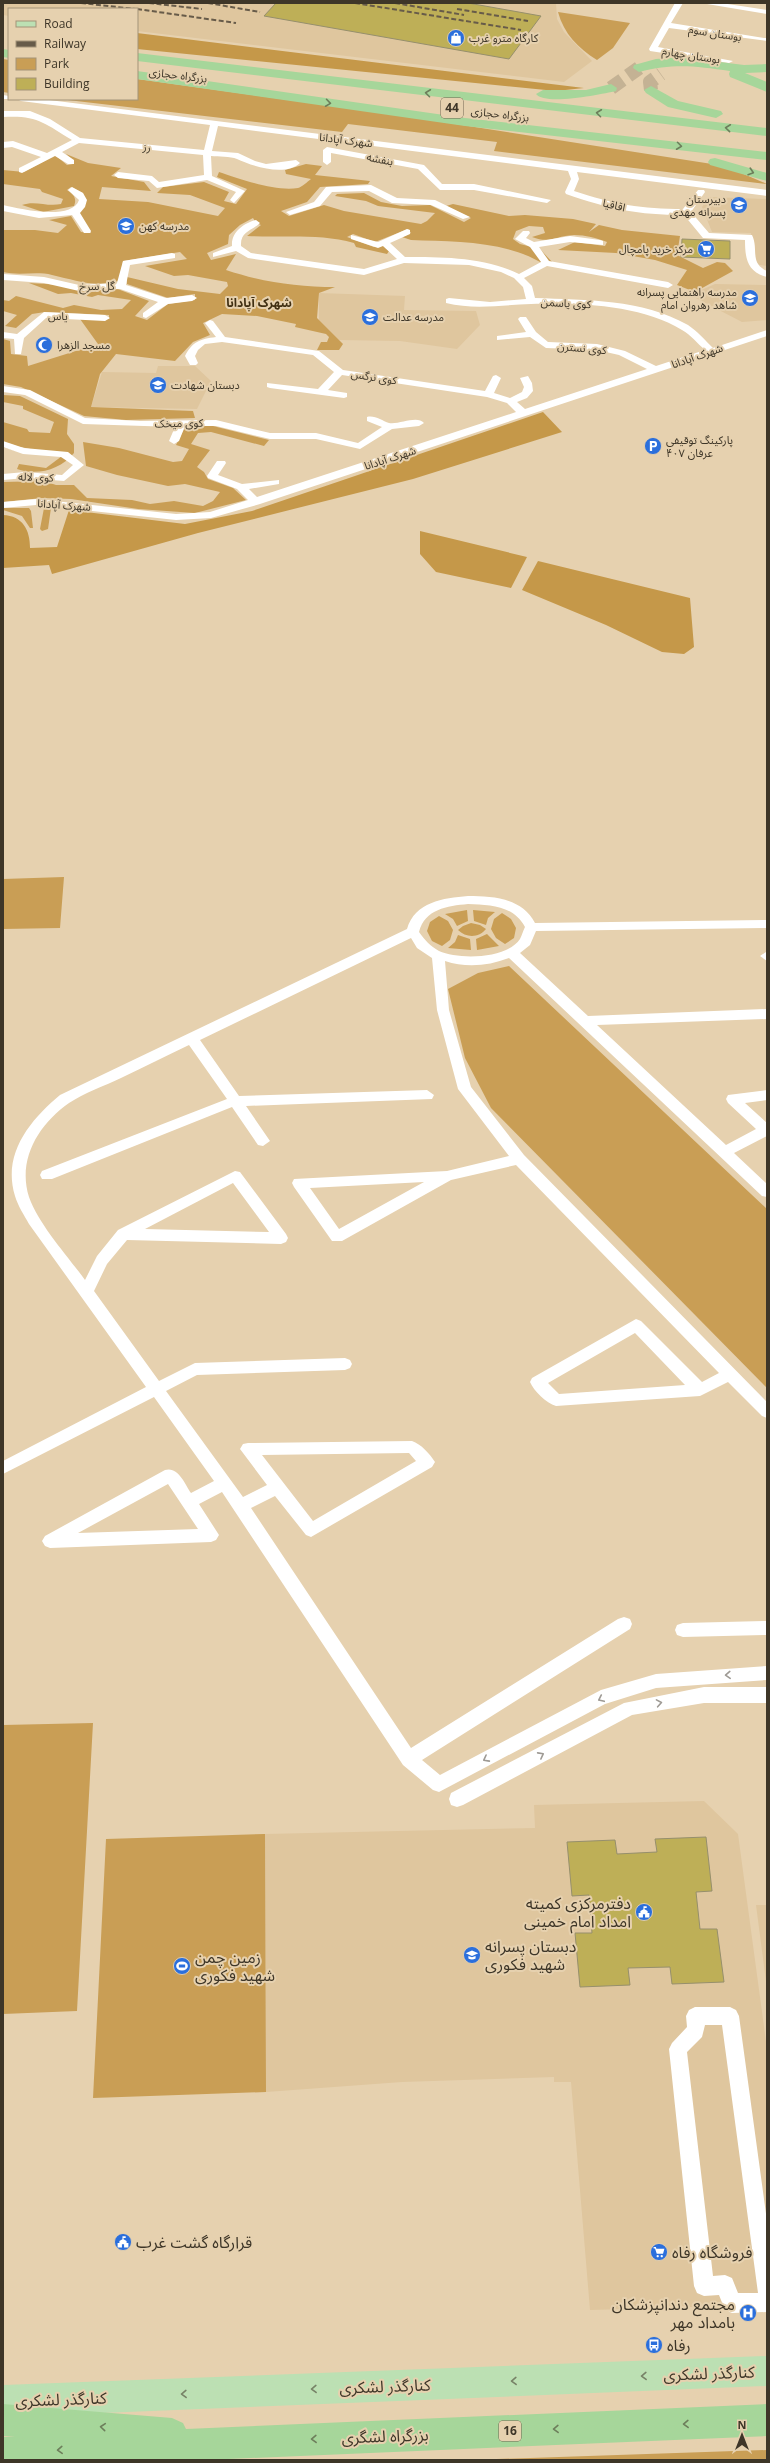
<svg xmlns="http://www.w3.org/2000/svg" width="770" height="2463" viewBox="0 0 770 2463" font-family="'Open Sans','Noto Sans Arabic',sans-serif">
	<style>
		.built { fill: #dfc69e }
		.green { fill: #c99e55 }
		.forest { fill: #c59849 }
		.building { fill: #beaf57; stroke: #968f6c }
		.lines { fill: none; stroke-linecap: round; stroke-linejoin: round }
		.trunk-tunnel { stroke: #c4b294; stroke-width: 14; stroke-dasharray: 14 7; stroke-linecap: butt }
		.minor { fill: #fff; fill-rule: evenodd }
		.primary { fill: #bce0b3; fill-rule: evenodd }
		.trunk { fill: #a6d69a; fill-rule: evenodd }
		.rail { stroke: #675b49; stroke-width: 2; stroke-dasharray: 5 2.5; stroke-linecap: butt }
		.oneway { stroke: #6d7e5b }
		.oneway2 { stroke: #9e9a94 }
		.oneway3 { stroke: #778267 }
		.labels { text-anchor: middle; stroke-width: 4; stroke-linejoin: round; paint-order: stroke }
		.far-street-label { font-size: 11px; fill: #3e3628; stroke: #e6d1af }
		.far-poi-label { font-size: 11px; fill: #3e3628; stroke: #e6d1af; text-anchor: start }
		.shield { fill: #e6d1af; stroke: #706450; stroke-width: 1 }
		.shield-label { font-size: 12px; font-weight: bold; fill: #3e3628 }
		.far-neighbourhood-label { font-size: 12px; font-weight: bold; fill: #402f12; stroke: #e6d1af }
		.near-poi-label { font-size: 16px; fill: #3e3628; stroke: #e6d1af; text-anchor: start }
		.near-street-label { font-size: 16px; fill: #3e3628; stroke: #e6d1af }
	</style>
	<rect width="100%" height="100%" fill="#e6d1af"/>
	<!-- built -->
	<path class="built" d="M3 3H556L557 19 564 32 592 61 564 82 137 31V9H9V16L3 15Z
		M709 197 767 199V266L753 264 751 233 712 232 702 207Z
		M715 284 767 285V320L742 322 690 295Z
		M319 293 405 296 404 310 476 311 480 325 457 349 400 341 339 340 319 320Z
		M158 366H195L211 381 197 409 91 407 102 372 156 373Z
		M704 1801 738 1834 767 2049V2305L590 2310 571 2082H554V2077L402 2082 266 2092 265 1834 535 1828 534 1805Z
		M756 1905H767V1989Z"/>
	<!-- green -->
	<path class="green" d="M558 12 630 23 613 48 597 60C578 48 564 34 558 12Z
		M3 59 9 60V93L3 92Z
		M137 79 398 115 712 164 739 172 767 184 494 151 497 142 348 124 342 132 59 99H137Z
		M66 154 88 163 121 168 111 176 144 182 151 191 102 187 99 199 148 202 218 216 225 208 190 195 157 193 163 187 204 182 229 192 224 201 236 204 247 189 217 177 219 172C240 179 276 192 298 188 302 187 307 182 311 179L286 174 285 170 306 164 322 166 315 175 370 181 368 184 320 187 307 202 281 211 289 216 324 205 344 211 421 224 427 221 435 213 378 206 366 201 335 196 337 194 364 193 381 202 402 206 430 205 464 222 471 218 446 206 453 204 509 216 525 215 573 219 596 224 589 232 599 225 622 230 680 236 677 255 703 268 717 262 725 263 733 271 695 292 677 285 687 270 655 260 616 253 558 250 575 242 605 246 607 242C596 238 586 235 574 235 555 236 550 244 532 237L545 233 543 227 529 226 516 231 513 239 520 244 540 249 553 263 545 265C506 240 455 242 411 240L402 237 411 233 408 229 375 242 353 234 347 237 374 247 382 245 389 251 387 254 356 247 354 243C319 233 283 238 247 236L261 225 256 223 253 218 240 225 229 235 228 244 207 253 211 260 236 254 226 270C262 282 297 287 335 287L319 293 317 318 343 344 339 350H317L321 342H327L329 337 326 334 295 327 296 324 257 316 222 314 203 323 210 335 193 342 175 361 116 354 100 374 91 407 193 411 195 418 126 420 84 416 21 387 3 384V339L10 341 11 354 27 356 28 366 98 344 80 319H109V315L45 312 32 314 16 328 5 326 17 315 3 311V300L9 301 16 296 63 308 74 305 101 310 122 309 131 300 98 295 92 297 71 293 58 294 29 283 115 288 149 301 135 316 147 320 168 304 195 300V294L168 298 127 284V277L178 289 220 294 228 286 227 282 188 275 174 276 145 266 187 259 180 252 123 261 119 281C95 288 75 280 52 275 37 271 19 276 3 272V230H35L58 233 67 225 49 220 71 216 81 232 91 233 79 212 85 204 83 193 71 187 67 190C74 195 77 198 74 206L43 212 22 205C35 200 47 207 61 204L63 199 42 192 40 189 3 184V170L24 172 55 155 67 165 73 164 74 161Z
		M3 395 20 396 68 419 67 434 74 444V453C60 470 37 476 17 469L19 464 46 468 62 456 21 447 16 451 3 447V422L27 429 29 432 50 433 54 422 23 409V406L3 402Z
		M186 425 213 426 269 440 264 446 211 432 198 433 191 444 210 450 197 467 204 472 208 479 233 488 246 500 195 513 138 509 71 499 42 498 3 502V482L44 481 56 485H74L87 498 132 500 150 504 174 501 203 506 213 501 220 492 185 484 168 486 117 475 86 466 83 442 119 448 173 462 182 461 189 449 176 445Z
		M46 506 51 508 48 529 42 531 40 529 44 508Z
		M3 508H29L31 511 33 528H30L22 516 3 510Z
		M64 877 60 928 3 929V879Z
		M467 910 468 921 457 926 453 919 445 914Z
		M473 910 495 912 488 918 486 925 474 921Z
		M502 913 511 919 516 928 514 938 505 944 496 938 491 929 494 919Z
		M439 916 448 921 453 930 450 940 442 946 432 941 427 931 430 922Z
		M471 923 480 925 486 929C479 938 466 938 458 930L463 926Z
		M487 934 499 946 477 950 476 939Z
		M458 935 470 939 471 950 448 948 455 942Z
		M509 966 767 1209V1388L491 1108 465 1058 448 989 478 973Z
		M93 1723 77 2011 3 2014V1725Z
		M265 1834 266 2092 93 2098 106 1839Z
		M767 2450V2460H469Z"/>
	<!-- forest -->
	<path class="forest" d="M137 33 584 88 556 91 137 49Z
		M543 412 562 432 413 479 198 533 52 574 49 565 3 568V515C23 516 30 530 30 548L57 547 69 510 185 524 252 511Z
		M420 531 527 557 511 588 436 572 420 554Z
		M538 561 690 598 694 647 684 654 662 652 606 625 522 590Z"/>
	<!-- building -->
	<path class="building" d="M276 3H468L541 16 509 59 264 16Z
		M682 239 730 241V259L681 257Z
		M706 1837 712 1891 696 1892 700 1929H717L724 1982 672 1984 670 1967 628 1968 630 1985 580 1987 575 1933H592L589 1895 572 1896 567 1842 615 1840 617 1854 657 1852 655 1839Z"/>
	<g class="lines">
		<!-- trunk-tunnel -->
		<path class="trunk-tunnel" d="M611 88 639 68
			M651 90 650 82 661 74"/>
		<!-- minor -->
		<path class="minor" d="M675 3H683L671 23 764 38H767V41L669 28 658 47 733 61 729 63 650 51 649 49Z
			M701 3H721L767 10V14Z
			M3 95 9 96V99H12H3Z
			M17 99H41L767 190V196L577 172 579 179 574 191C613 204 642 209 683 209L698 190H704L705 192 691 212 709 233 752 235C759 249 749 263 767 271V277C747 272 745 258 745 240L703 238 684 215C638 215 609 209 566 194L565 192 571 179 568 171 218 126 212 151 238 153 255 161 266 164 296 160 300 163C285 177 252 166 237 159 230 156 219 157 211 156L212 176 245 191 234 203 230 200 236 192 207 180 157 188 149 181 118 178 114 175 118 172 152 176 159 182 204 175 203 155 79 143 62 152 74 160V164H68L55 156 22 173 19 172V168L41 157 12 147 3 148V142L13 141 47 153 72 140C44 123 37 115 3 117V111H30L50 119 80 138 204 150 210 125 21 101Z
			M327 147 424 165 442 184H474L551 200 547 203 474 190H440L418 169 331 153V162L327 165 323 162V150Z
			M371 185 397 198 435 200 470 217 463 219 431 205 392 203 369 191 332 192 320 206 290 215 286 212 314 202 326 187Z
			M72 187 83 193 87 200 85 207 80 213 91 231 90 233H84L72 215 39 218 3 211V205C20 209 72 221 79 200L68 190Z
			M256 220 260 223C252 231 240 231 241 246L251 253 364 269 397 259 383 246 378 248 351 239V235L378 242 407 229 410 230V234L390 243 405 257C443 257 484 257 519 274L541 262 530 247 515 239 523 231H529L530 233 526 238 534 242 570 236 600 240 603 241V245L570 242 539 247 549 261 668 282 673 285 668 288 547 266 524 278 532 286 535 298C586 300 642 299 688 325 697 331 705 340 713 348L767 330V336L260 504 211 518 176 520 36 505 3 508V502L36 499 176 514 210 512 248 500 237 489 208 478 207 476 217 461H225L226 463 218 475 242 484 279 480V484L249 489 257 497 516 412 507 403 487 397 342 375 328 390 347 393V397L344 398 270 388 267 387V383L318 389 334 372 313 355 222 342 205 344 198 350 195 356 198 363 196 365H190L185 356C192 342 200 339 216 337L205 323 210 320 213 321 225 337 319 351 343 370 485 391 493 376 496 375 501 378 494 393 510 398 522 392 524 387 520 378 528 376 532 383 533 391 527 398 517 402 525 409 647 369 619 355 597 350 546 348 530 337 497 340V336L526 332 518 319 520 317H526L536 332 548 342 597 344 625 351 656 366 705 350C697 343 691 335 682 330 642 305 576 302 531 304 502 305 474 310 446 303V299L449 298 490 302 526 299 523 287 514 278 501 272 469 265 404 263 364 275 248 258 236 251 213 257V253L232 246C231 232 244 223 256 220Z
			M172 253 175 254V258L130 265 126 285 166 298 192 295 197 298 192 301 168 304 146 318 143 317V313L158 302 120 289 79 291 44 283 3 280V274L44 277 79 285 117 283 123 261Z
			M44 312 105 315 110 318 105 321 46 318 24 338 21 354H15L14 339 3 338V332L17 334Z
			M3 386 30 390 85 418 140 421 216 420 270 433H316L358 443 382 427 367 421V417C375 415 382 421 389 423 399 425 417 415 424 423L419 426 392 429 360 449 316 439H270L216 426H185L179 441 174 444 169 441 175 427 83 424 25 395 3 392Z
			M3 441 24 448 68 452 84 465 64 481 25 478 3 480V474L25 472 62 475 73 465 61 457 23 454 3 447Z
			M468 896C493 896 522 898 535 923L767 920V928L536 931 530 945 520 953 588 1016 767 1009V1019L597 1025 726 1145 756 1129 728 1103 726 1099 728 1095 767 1090V1100L745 1103 767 1123V1136L734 1153 767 1184V1197L762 1196 509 958C488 966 466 968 445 961L449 1010 471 1087 524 1155 767 1402V1418L762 1416 728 1382 700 1396 556 1406C546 1403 534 1391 530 1382L532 1378 636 1319 641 1321 702 1382 719 1373 516 1165 451 1180 342 1241H332L294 1187 292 1183 294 1179 447 1171 509 1156 458 1089 437 1010 432 958 417 948 411 938 200 1040 239 1096 427 1090 434 1095 432 1099 246 1106 270 1141 263 1146 258 1145 232 1107 52 1179H42L40 1175 42 1171 227 1099 189 1045C166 1056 144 1067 121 1078 104 1086 84 1093 69 1103 39 1124 17 1159 29 1197 39 1225 67 1255 85 1280L97 1256 118 1230 235 1171 240 1172 286 1234 288 1238 286 1242 281 1244 127 1240 107 1264 94 1291 159 1381 195 1363 345 1358 350 1360 352 1364 350 1368 345 1370 197 1375 166 1391 243 1497 267 1485 240 1449 243 1444 248 1443 412 1441C421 1444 430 1454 435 1462L432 1467 311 1537 306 1535 275 1496 251 1508 411 1748 618 1619 624 1617 630 1619 632 1624 630 1629 422 1760 440 1775 601 1690 656 1674 767 1666V1680L656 1688 605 1704 439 1792 433 1790 403 1765 222 1492 199 1504 219 1535 216 1540 211 1542 50 1548 45 1546 42 1541 45 1536 165 1470C178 1466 185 1484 191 1493L214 1481 154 1397 3 1474V1461L146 1387 29 1224C24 1215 18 1206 15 1196 2 1154 30 1120 60 1095L407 929C415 902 443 898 468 896ZM468 904C490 905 513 905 525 927 523 931 522 935 520 939 507 959 459 960 439 951 430 946 425 940 419 932 425 909 447 906 468 904ZM424 1182 339 1229 310 1188ZM233 1183 269 1232 145 1229ZM635 1333 685 1385 559 1394 548 1383ZM409 1453 416 1461 313 1521 262 1455ZM168 1484 198 1529 78 1533Z
			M766 952H767V961L760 956Z
			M767 1621V1635L683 1637 677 1635 675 1630 677 1625 683 1623Z
			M704 1687H767V1703H704L632 1715 463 1805 457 1807 451 1805 449 1799 451 1793 624 1703Z
			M695 2007H730L736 2010 739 2016 767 2221V2312L732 2313 725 2310 719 2295 704 2296 697 2293 694 2286 669 2049 672 2043 687 2027 686 2016 689 2010ZM705 2025H722L758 2293H738L732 2278 725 2275 713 2276 687 2052 702 2037Z"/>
		<!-- primary -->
		<path class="primary" d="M767 2356V2386L3 2417V2385Z"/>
		<!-- trunk -->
		<path class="trunk" d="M3 49 9 50V58L3 57Z
			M137 53 767 128V136L137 61Z
			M680 57 744 65 767 64V72L745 73 767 82V92L730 77 729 74 730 71C695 66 674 63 639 72L633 68 634 65 656 59Z
			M137 71 465 118 767 152V160L465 126 137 79Z
			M611 84 617 88 616 91C602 94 545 106 536 94L543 90H586Z
			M651 86 678 101 721 111 723 114 716 118 668 107 646 93 644 90Z
			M715 158 767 173V181L710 165 708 162 710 159Z
			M3 2404 172 2418 183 2423 186 2429 767 2404V2436L206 2460H3V2437H15L3 2436Z"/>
		<!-- rail -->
		<path class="rail" d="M81 3 135 9
			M149 3 202 9
			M208 3 260 12
			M355 3 521 30
			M395 3 464 15
			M137 9 236 23
			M457 9 528 21"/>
	</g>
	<!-- one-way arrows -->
	<defs><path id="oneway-chevron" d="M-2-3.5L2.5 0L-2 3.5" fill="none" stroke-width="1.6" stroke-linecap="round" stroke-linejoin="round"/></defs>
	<g class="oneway">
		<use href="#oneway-chevron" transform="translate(428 93) rotate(-173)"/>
		<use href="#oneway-chevron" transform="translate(328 103) rotate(8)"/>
		<use href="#oneway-chevron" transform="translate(599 113) rotate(-173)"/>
		<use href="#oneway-chevron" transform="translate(728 128) rotate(-174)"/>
		<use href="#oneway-chevron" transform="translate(679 146) rotate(7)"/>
		<use href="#oneway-chevron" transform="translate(751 172) rotate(18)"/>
		<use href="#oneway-chevron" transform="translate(686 2424) rotate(178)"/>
		<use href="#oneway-chevron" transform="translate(103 2427) rotate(-175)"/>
		<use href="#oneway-chevron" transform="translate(556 2429) rotate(178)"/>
		<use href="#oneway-chevron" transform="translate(314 2439) rotate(178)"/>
		<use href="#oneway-chevron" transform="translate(60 2450) rotate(177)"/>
	</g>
	<g class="oneway2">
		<use href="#oneway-chevron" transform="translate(728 1675) rotate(177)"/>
		<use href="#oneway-chevron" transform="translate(601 1699) rotate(155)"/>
		<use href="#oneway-chevron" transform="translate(659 1703) rotate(-10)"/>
		<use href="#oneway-chevron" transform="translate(541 1755) rotate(-28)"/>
		<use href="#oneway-chevron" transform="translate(486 1759) rotate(152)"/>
	</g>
	<g class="oneway3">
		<use href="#oneway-chevron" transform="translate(644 2376) rotate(178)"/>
		<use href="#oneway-chevron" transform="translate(514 2381) rotate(178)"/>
		<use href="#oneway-chevron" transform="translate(314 2389) rotate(178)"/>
		<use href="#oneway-chevron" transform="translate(184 2394) rotate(178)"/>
	</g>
	<!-- icons -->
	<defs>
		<g id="shop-disc" transform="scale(0.9)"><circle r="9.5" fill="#2b6fdc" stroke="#e6d1af"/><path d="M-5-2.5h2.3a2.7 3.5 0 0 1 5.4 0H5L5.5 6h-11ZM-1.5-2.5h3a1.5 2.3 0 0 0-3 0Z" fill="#fff"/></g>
		<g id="school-disc" transform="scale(0.9)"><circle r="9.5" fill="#2b6fdc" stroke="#e6d1af"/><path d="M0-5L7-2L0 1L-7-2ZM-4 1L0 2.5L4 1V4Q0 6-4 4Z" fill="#fff"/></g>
		<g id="supermarket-disc" transform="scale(0.9)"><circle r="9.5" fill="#2b6fdc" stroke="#e6d1af"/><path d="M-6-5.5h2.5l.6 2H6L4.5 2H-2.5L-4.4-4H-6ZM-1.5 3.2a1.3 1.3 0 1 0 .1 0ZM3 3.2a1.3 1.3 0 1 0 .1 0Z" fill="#fff"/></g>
		<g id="mosque-disc" transform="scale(0.9)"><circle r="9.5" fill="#2b6fdc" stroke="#e6d1af"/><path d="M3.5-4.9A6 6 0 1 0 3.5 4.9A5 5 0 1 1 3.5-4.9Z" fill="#fff"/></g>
		<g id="parking-disc" transform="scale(0.9)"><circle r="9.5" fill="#2b6fdc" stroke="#e6d1af"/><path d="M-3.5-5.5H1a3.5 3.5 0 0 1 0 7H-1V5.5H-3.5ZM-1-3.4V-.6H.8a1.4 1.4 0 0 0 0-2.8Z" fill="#fff"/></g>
		<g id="civic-disc" transform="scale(0.9)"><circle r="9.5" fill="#2b6fdc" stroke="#e6d1af"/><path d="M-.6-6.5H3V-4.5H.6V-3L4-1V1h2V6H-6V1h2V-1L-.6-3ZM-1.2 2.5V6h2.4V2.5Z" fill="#fff"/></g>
		<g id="stadium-disc" transform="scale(0.9)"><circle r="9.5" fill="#2b6fdc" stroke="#e6d1af"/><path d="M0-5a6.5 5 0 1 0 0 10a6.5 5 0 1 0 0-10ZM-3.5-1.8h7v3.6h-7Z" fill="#fff"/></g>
		<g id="hospital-disc" transform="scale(0.9)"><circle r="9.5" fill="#2b6fdc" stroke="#e6d1af"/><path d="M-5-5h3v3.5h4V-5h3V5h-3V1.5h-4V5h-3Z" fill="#fff"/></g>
		<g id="bus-disc" transform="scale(0.9)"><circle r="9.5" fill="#2b6fdc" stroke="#e6d1af"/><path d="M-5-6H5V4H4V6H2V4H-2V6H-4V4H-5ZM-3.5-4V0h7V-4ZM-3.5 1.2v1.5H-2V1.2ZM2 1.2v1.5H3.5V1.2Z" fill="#fff"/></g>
	</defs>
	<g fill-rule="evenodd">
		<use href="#shop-disc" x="456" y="38"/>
		<use href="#school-disc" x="739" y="205"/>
		<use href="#school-disc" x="126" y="226"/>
		<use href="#supermarket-disc" x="706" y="249"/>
		<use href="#school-disc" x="750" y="298"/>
		<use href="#school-disc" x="370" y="317"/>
		<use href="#mosque-disc" x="44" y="345"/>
		<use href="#school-disc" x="158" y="385"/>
		<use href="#parking-disc" x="653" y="446"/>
		<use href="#civic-disc" x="644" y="1912"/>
		<use href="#school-disc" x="472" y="1955"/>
		<use href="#stadium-disc" x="182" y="1966"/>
		<use href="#civic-disc" x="123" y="2242"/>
		<use href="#supermarket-disc" x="659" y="2252"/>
		<use href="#hospital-disc" x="748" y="2313"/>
		<use href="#bus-disc" x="654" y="2345"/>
	</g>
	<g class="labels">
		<!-- far-street labels -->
		<g class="far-street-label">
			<text transform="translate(715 33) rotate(9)" y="4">بوستان سوم</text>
			<text transform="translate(691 55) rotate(9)" y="4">بوستان چهارم</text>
			<text transform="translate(178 75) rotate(7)" y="4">بزرگراه حجازی</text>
			<text transform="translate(500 114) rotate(7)" y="4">بزرگراه حجازی</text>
			<text transform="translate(346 140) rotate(7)" y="4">شهرک آپادانا</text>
			<text transform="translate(147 147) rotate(6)" y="4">رز</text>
			<text transform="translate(380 159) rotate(11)" y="4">بنفشه</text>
			<text transform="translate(614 205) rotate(13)" y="4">اقاقیا</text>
			<text transform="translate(97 286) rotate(-1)" y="4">گل سرخ</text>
			<text transform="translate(566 303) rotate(3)" y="4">کوی یاسمن</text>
			<text transform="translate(58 316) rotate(1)" y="4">یاس</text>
			<text transform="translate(582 348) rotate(5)" y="4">کوی نسترن</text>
			<text transform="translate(697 356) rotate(-19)" y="4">شهرک آپادانا</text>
			<text transform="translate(374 377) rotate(9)" y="4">کوی نرگس</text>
			<text transform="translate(179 423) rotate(-1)" y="4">کوی میخک</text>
			<text transform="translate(390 458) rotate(-18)" y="4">شهرک آپادانا</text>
			<text transform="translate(36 477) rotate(2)" y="4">کوی لاله</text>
			<text transform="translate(64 505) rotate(4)" y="4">شهرک آپادانا</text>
		</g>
		<!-- far-poi labels -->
		<g class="far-poi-label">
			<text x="469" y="42">کارگاه مترو غرب</text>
			<text x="726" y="203" text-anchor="end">دبیرستان<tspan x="726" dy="13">پسرانه مهدی</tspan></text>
			<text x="139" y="230">مدرسه کهن</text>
			<text x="693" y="253" text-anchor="end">مرکز خرید پامچال</text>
			<text x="737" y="296" text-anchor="end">مدرسه راهنمایی پسرانه<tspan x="737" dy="13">شاهد رهروان امام</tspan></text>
			<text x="383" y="321">مدرسه عدالت</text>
			<text x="57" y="349">مسجد الزهرا</text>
			<text x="171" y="389">دبستان شهادت</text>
			<text x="666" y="444">پارکینگ توقیفی<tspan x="666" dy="13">عرفان ۴۰۷</tspan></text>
		</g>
		<!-- shield labels -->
		<g class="shield">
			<rect x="441" y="98" width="22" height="20" rx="3"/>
			<rect x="499" y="2421" width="22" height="20" rx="3"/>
		</g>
		<g class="shield-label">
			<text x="452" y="112">44</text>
			<text x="510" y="2435">16</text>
		</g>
		<!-- far-neighbourhood labels -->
		<g class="far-neighbourhood-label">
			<text x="259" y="307">شهرک آپادانا</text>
		</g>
		<!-- near-poi labels -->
		<g class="near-poi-label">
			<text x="631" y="1909" text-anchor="end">دفترمرکزی کمیته<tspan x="631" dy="18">امداد امام خمینی</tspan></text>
			<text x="485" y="1952">دبستان پسرانه<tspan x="485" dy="18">شهید فکوری</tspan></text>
			<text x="195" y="1963">زمین چمن<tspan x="195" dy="18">شهید فکوری</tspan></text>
			<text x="136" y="2248">قرارگاه گشت غرب</text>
			<text x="672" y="2258">فروشگاه رفاه</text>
			<text x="735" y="2310" text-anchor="end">مجتمع دندانپزشکان<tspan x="735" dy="18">بامداد مهر</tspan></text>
			<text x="667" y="2351">رفاه</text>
		</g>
		<!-- near-street labels -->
		<g class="near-street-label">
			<text transform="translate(709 2373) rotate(-2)" y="6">کنارگذر لشکری</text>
			<text transform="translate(385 2386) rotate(-2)" y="6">کنارگذر لشکری</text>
			<text transform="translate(61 2399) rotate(-2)" y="6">کنارگذر لشکری</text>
			<text transform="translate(385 2436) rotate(-2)" y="6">بزرگراه لشگری</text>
		</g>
	</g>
	<!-- border -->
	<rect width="770" height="2463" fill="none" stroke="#3e3628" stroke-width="8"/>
	<!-- legend -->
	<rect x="8" y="8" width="130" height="92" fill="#e6d1af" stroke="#a39379"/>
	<rect x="16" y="21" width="20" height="6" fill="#bce0b3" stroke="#a39379"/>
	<text x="44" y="28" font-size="12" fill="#3e3628">Road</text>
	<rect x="16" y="41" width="20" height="6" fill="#675b49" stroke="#a39379"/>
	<text x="44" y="48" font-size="12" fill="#3e3628">Railway</text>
	<rect x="16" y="58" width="20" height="12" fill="#c99e55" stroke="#a39379"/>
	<text x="44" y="68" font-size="12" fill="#3e3628">Park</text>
	<rect x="16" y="78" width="20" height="12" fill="#beaf57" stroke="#a39379"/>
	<text x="44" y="88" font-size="12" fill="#3e3628">Building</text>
	<!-- north arrow -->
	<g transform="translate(742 2435)" stroke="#e6d1af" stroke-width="3" paint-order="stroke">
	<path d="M0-3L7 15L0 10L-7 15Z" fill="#3e3628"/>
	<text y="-6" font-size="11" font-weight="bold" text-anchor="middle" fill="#3e3628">N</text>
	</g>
</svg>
